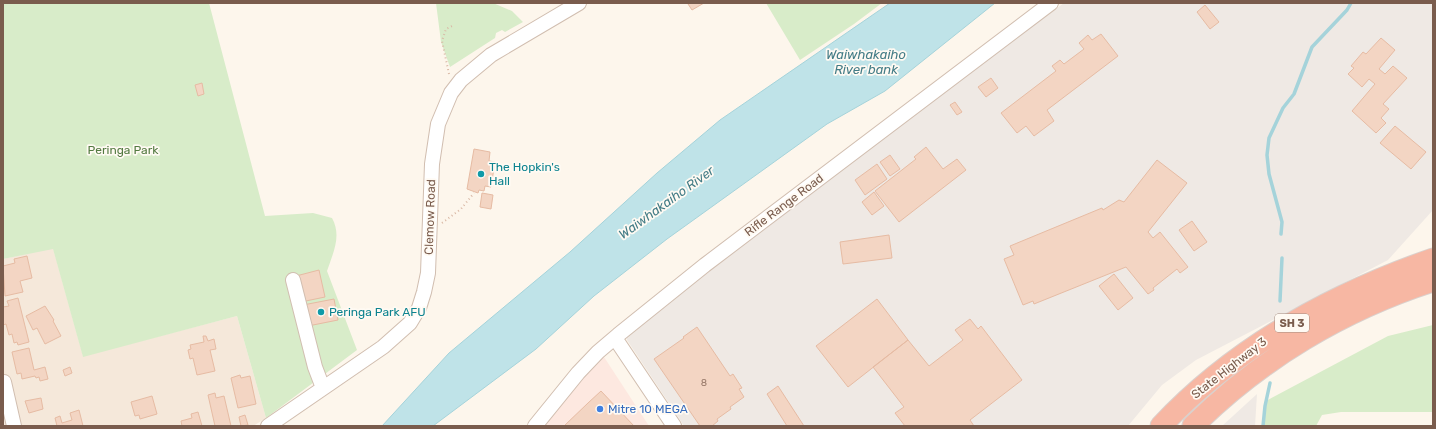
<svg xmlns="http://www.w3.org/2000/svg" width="1436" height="429" viewBox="0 0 1436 429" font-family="Rubik,sans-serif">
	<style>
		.residential { fill: #f5e8da }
		.commercial { fill: #fde8e0 }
		.industrial { fill: #efe9e4 }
		.green { fill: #d8ecc9 }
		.water { fill: #bfe3e8; stroke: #a5d3da }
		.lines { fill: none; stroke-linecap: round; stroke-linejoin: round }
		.stream { stroke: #a5d3da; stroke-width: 3.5 }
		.building { fill: #f3d5c3; stroke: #e6bba3 }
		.minor-casing { stroke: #d1beb0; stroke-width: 16 }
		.highway-casing { stroke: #dad1cd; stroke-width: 23 }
		.path { stroke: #d9b8a5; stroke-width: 2; stroke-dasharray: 1 3; stroke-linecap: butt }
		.minor { stroke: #fff; stroke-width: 14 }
		.highway { stroke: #f7b7a3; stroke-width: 21 }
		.culture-dot { fill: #0f9aa8; stroke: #fffaf3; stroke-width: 1.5 }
		.shop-dot { fill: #3f7fe0; stroke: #fffaf3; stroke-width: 1.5 }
		.labels { text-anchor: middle; stroke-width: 3.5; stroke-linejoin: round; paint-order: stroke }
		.number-label { font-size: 10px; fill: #987a6a }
		.shield { fill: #fffaf3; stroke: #a28b7f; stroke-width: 1 }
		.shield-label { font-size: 11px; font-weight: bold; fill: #7a5c4d }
		.park-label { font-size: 12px; fill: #537a41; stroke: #fffaf3 }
		.culture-label { font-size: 12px; fill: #0d838f; stroke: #fffaf3; text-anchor: start }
		.street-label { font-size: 12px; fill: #7a5c4d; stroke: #fffaf3 }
		.shop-label { font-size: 12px; fill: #366cbe; stroke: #fffaf3; text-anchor: start }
		.water-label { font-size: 13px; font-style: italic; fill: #437c86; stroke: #fffaf3 }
	</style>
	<rect width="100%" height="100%" fill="#fdf6ec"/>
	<!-- residential -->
	<path class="residential" d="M53 248 83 356 237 316 266 418 253 426H3V259Z"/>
	<!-- commercial -->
	<path class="commercial" d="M604 357 649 426H536L556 399Z"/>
	<!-- industrial -->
	<path class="industrial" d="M1064 3H1433V210L1388 260 1196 360 1162 385 1128 426H684L627 340 626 328Z
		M1257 394 1255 426H1222Z"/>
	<!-- green -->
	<path class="green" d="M3 3H209L265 216 313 213 332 218C342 236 333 253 327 271L357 350 266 418 237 316 83 357 53 249 3 259Z
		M436 3H493L512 11 523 22 505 32 502 30 496 33 495 38 450 67 441 42Z
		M766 3H882L854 24 800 60Z
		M1433 325V412H1341L1322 415 1316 426H1264V402L1388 336Z"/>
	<!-- water -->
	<path class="water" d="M890 3H995L885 91 827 124 667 239 594 296 536 349 433 426H382L449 353 570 252 657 173 720 120Z"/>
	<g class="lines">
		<!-- stream -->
		<path class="stream" d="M1281 234 1282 222 1269 174 1267 155 1269 138 1283 108 1294 94 1312 47 1347 10 1351 3
			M1280 301 1282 258
			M1263 426 1265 406 1270 383"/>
	</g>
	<!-- building -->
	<path class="building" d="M691 3H704L692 10 688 4Z
		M1205 5 1219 22 1210 29 1197 12Z
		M1101 34 1118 56 1047 110 1054 121 1034 136 1026 126 1017 133 1001 113 1056 71 1052 66 1060 60 1064 64 1084 49 1079 43 1088 35 1092 40Z
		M1381 38 1395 50 1379 69 1385 74 1393 66 1407 78 1383 104 1389 109 1381 118 1386 123 1376 133 1352 111 1375 84 1369 79 1362 87 1348 74 1354 68 1351 66 1363 52 1366 54Z
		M991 78 998 88 986 97 978 87Z
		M202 83 204 94 198 96 195 85Z
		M955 102 962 112 957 115 950 105Z
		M1395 126 1426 152 1411 169 1380 143Z
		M926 147 943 169 957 159 966 170 899 222 875 191 916 159 914 157Z
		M474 149 490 152 489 161 495 162 491 187 485 186 484 191 479 190 478 193 467 189Z
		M890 155 900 169 890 176 880 162Z
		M1157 160 1187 183 1148 232 1153 238 1160 232 1188 267 1180 273 1177 269 1153 288 1154 290 1148 294 1126 267 1034 304 1033 301 1023 305 1004 259 1014 255 1010 246 1102 208 1103 210 1119 200 1124 202Z
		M877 164 887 179 865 195 855 180Z
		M874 192 884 206 872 215 862 202Z
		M482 193 493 195 491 209 480 207Z
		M1192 221 1207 242 1194 251 1179 230Z
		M889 235 892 258 843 264 840 242Z
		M27 256 32 278 20 281 23 292 5 296 3 266 15 263 14 259Z
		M319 270 325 297 301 302 296 276Z
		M1114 274 1133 298 1118 310 1099 286Z
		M18 298 29 342 18 345 17 342 14 343 12 334 9 335 6 324 3 325V307L9 306 7 301Z
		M334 299 338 320 308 326 303 305Z
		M877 299 908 340 848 387 816 346Z
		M45 306 54 320 53 321 61 336 45 344 37 328 33 330 26 316Z
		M970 319 978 329 981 326 1022 380 970 420 974 426H905L895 413 904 407 873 367 908 340 929 366 963 340 955 330Z
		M697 327 730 376 733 374 742 388 739 389 744 397 730 407 731 409 717 419 718 421 712 426H700L654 359 684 338 683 337Z
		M203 336H206L208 341 214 339 216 349 210 350 215 371 197 375 193 358 190 359 188 350 191 349 190 345 204 342Z
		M29 348 34 370 45 367 48 379 40 381 39 377 36 378 35 376 22 379 21 373 17 374 12 352Z
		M70 367 72 373 65 376 63 370Z
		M240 375 241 378 250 376 256 404 238 408 231 378Z
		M778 386 804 426H787L767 394Z
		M601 391 634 426H564L588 403Z
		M215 393 216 398 224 396 231 426H215L208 395Z
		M152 396 157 414 140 419 139 415 135 416 131 402Z
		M41 398 43 409 29 413 25 401Z
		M79 410 83 426H57L55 418 60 416 62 423 72 420 70 413Z
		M198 412 202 426H182L181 421 192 418 191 414Z
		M245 415 248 425 241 426 239 417Z"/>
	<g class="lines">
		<!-- minor casing -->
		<g class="minor-casing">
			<path id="minor" d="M293 280 315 367 323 388
				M615 338 674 426
				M4 382 14 426
				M268 426 383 347 410 323 419 308 424 292 428 273 432 164 438 124 451 93 461 80 491 55 579 3
				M535 426 578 373 598 352 618 335 705 265 1051 3"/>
		</g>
		<!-- highway casing -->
		<g class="highway-casing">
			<path id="highway" d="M1161 426C1235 347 1332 294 1433 259
				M1193 426C1260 359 1343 310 1433 281"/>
		</g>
		<!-- path -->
		<path class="path" d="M449 74 442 41 446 29 452 26
			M442 223 461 209 474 193"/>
		<!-- minor -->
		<use href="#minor" class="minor"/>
		<!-- highway -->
		<use href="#highway" class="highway"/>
	</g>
	<!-- markers -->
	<g class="culture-dot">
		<circle cx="481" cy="174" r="4"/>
		<circle cx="321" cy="312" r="4"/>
	</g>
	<circle class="shop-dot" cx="600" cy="409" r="4"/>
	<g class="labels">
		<!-- number labels -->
		<g class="number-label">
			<text x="704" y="386">8</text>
		</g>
		<!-- shield labels -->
		<rect class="shield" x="1275" y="314" width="34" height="18" rx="3"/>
		<g class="shield-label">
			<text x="1292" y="327">SH 3</text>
		</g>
		<!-- park labels -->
		<g class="park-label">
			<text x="123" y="154">Peringa Park</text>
		</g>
		<!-- culture labels -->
		<g class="culture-label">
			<text x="489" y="171">The Hopkin's<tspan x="489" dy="14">Hall</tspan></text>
			<text x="329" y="316">Peringa Park AFU</text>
		</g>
		<!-- street labels -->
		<g class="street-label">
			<text transform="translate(784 205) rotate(-37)" y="4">Rifle Range Road</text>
			<text transform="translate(430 217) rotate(-88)" y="4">Clemow Road</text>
			<text transform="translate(1229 368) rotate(-38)" y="4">State Highway 3</text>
		</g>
		<!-- shop labels -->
		<g class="shop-label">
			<text x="608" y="413">Mitre 10 MEGA</text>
		</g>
		<!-- water labels -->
		<g class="water-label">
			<text x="866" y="59">Waiwhakaiho<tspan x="866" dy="15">River bank</tspan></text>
			<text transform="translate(666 202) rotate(-36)" y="5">Waiwhakaiho River</text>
		</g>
	</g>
	<!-- border -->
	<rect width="1436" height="429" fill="none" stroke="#7a5c4d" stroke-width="8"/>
</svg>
